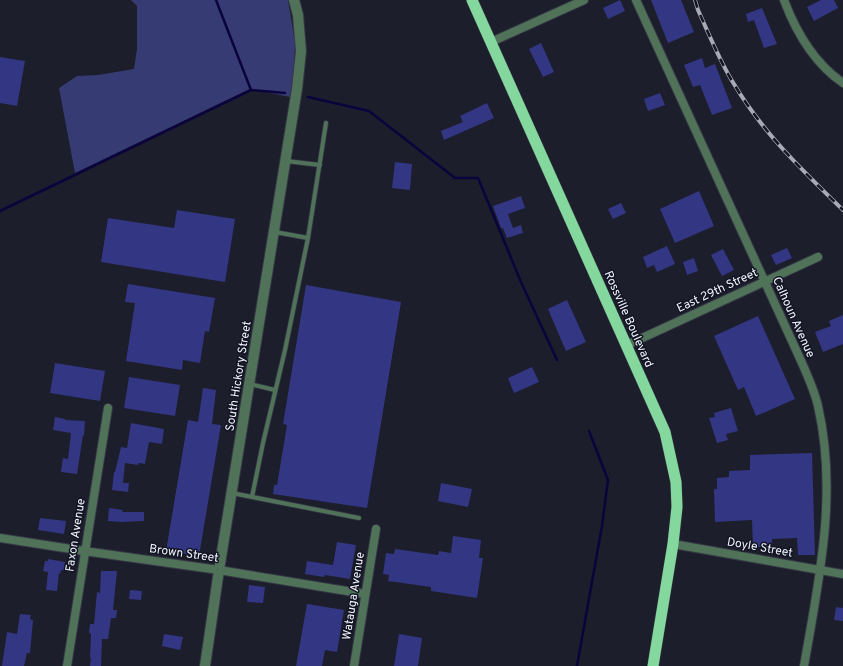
<svg xmlns="http://www.w3.org/2000/svg" width="843" height="666" viewBox="0 0 843 666" font-family="Overpass,sans-serif">
	<style>
		.green { fill: #363b73 }
		.lines { fill: none; stroke-linecap: round; stroke-linejoin: round }
		.stream { stroke: #0b033c; stroke-width: 2.5 }
		.building { fill: #333683 }
		.service-casing { stroke: #363845; stroke-width: 5.5 }
		.minor-casing { stroke: #363845; stroke-width: 10 }
		.tertiary-casing { stroke: #363845; stroke-width: 12 }
		.trunk-casing { stroke: #363845; stroke-width: 12 }
		.service { stroke: #4f7259; stroke-width: 4 }
		.minor { stroke: #4f7259; stroke-width: 8 }
		.tertiary { stroke: #4f7259; stroke-width: 10 }
		.trunk { stroke: #84d89e; stroke-width: 11 }
		.rail-casing { stroke: #a8abb6; stroke-width: 4 }
		.rail { stroke: #131523; stroke-width: 2.5; stroke-dasharray: 8; stroke-linecap: butt }
		.labels { text-anchor: middle; stroke-width: 3; stroke-linejoin: round; paint-order: stroke }
		.street-label { font-size: 12px; fill: #f1f4fe; stroke: #131523 }
	</style>
	<rect width="100%" height="100%" fill="#1c1e2c"/>
	<!-- green -->
	<path class="green" d="M131 0H288L295 42 294 79 290 97 250 89 75 173 59 88 77 76 98 75 134 69 137 49V6Z"/>
	<g class="lines">
		<!-- stream -->
		<path class="stream" d="M216 0 251 90
			M308 97 369 111 455 178H478L521 282 557 360
			M0 211 251 90 285 93
			M577 666 602 526 608 480 589 431"/>
	</g>
	<!-- building -->
	<path class="building" d="M620 0 625 11 608 19 603 8Z
		M651 0H681L694 32 668 43Z
		M821 0H834L838 8 814 21 807 7Z
		M762 8 777 44 764 48 754 20 748 22 746 14Z
		M541 43 554 72 543 77 529 49Z
		M0 57 25 61 17 106 0 103Z
		M702 58 705 68 715 64 732 108 712 115 700 85 693 87 684 65Z
		M660 93 665 105 648 111 644 99Z
		M487 103 494 118 444 140 441 131 463 122 460 116Z
		M395 162 412 164 410 190 392 188Z
		M699 191 714 226 675 243 660 209Z
		M521 196 525 208 508 214 513 228 521 225 523 233 507 238 503 228H501L493 206Z
		M621 203 626 213 613 219 608 209Z
		M177 210 235 219 225 282 101 262 108 218 174 228Z
		M667 246 675 264 657 272 654 265 647 268 643 257Z
		M787 248 792 258 776 265 771 255Z
		M723 249 734 270 722 276 711 255Z
		M694 258 698 271 687 275 683 262Z
		M128 284 215 298 209 332 205 331 200 363 183 360 182 370 126 361 135 303 125 302Z
		M306 285 401 302 367 508 273 494 274 485H277L287 425 283 424Z
		M567 300 586 342 566 351 548 309Z
		M843 315V344L823 352 815 332 831 326 829 321Z
		M758 316 795 399 756 416 744 387 738 390 714 336Z
		M55 363 105 371 100 401 50 393Z
		M532 367 539 382 514 393 508 378Z
		M129 377 180 385 175 416 124 408Z
		M203 388 216 390 212 424 221 425 199 556 166 551 188 420 198 422Z
		M731 408 738 431 726 434 728 440 717 443 709 418 715 417 714 413Z
		M55 417 65 419V420L85 421 84 436 83 435 77 474 61 472 63 458 68 459 71 433 53 430Z
		M131 423 164 429 162 444 149 442 145 464 139 463 138 465 125 463 123 483H129L128 492 112 490 114 472H115L121 447 127 448Z
		M812 453 815 555H798L797 538 772 539V549L761 550V547H753L752 520 715 522 714 489H717V478L729 477V471L750 470V455Z
		M441 483 472 489 468 507 438 501Z
		M109 508 123 510 122 512H144V521L121 522 108 521Z
		M40 518 66 521 64 534 38 530Z
		M453 536 481 540 479 558H483L477 598 431 591V587L388 581 389 575 383 574 386 553 394 554 395 549 438 555 439 551 451 553Z
		M337 542 356 545 350 579 325 575 324 577 305 574 307 561 333 565Z
		M48 559 65 562 64 570H61L60 574 59 573 57 591 46 590 48 572 43 571 45 561H48Z
		M101 571H117L113 610H117L116 618H111L108 639H102L101 666H90L91 658H90L91 634 89 633 90 624H94L97 592 100 593Z
		M249 585 265 587 263 603 247 602Z
		M130 590 142 591 141 600 129 599Z
		M307 604 344 610 337 652 325 650 322 666H296Z
		M836 607 843 608V621L834 620Z
		M20 614 31 615 30 619 33 620 30 653H27L24 666H2L7 632 17 634Z
		M164 634 183 637 180 650 162 646Z
		M399 634 422 638 418 666H394Z"/>
	<g class="lines">
		<!-- service casing -->
		<g class="service-casing">
			<path id="service" d="M286 161 320 165
				M275 232 308 238
				M250 384 275 390
				M232 493 252 497 263 443 285 350 308 238 326 123
				M252 497 359 518"/>
		</g>
		<!-- minor casing -->
		<g class="minor-casing">
			<path id="minor" d="M636 0 802 363C808 377 815 392 818 406 838 493 819 580 804 666
				M784 0C796 32 814 63 843 83
				M491 42 584 0
				M627 345 818 257
				M0 538 84 551 219 570 365 594
				M673 544 843 574
				M67 666 108 408
				M354 666 376 529"/>
		</g>
		<!-- tertiary casing -->
		<g class="tertiary-casing">
			<path id="tertiary" d="M205 666 219 570 297 89 301 51 298 15 294 0"/>
		</g>
		<!-- trunk casing -->
		<g class="trunk-casing">
			<path id="trunk" d="M472 0 665 432 676 482 677 507 673 544 653 666"/>
		</g>
		<!-- service -->
		<use href="#service" class="service"/>
		<!-- minor -->
		<use href="#minor" class="minor"/>
		<!-- tertiary -->
		<use href="#tertiary" class="tertiary"/>
		<!-- trunk -->
		<use href="#trunk" class="trunk"/>
		<!-- rail casing -->
		<g class="rail-casing">
			<path id="rail" d="M695 0 698 10C709 34 720 62 734 84 763 133 803 171 843 210"/>
		</g>
		<!-- rail -->
		<use href="#rail" class="rail"/>
	</g>
	<g class="labels">
		<!-- street labels -->
		<g class="street-label">
			<text transform="translate(717 290) rotate(-25)" y="4">East 29th Street</text>
			<text transform="translate(794 317) rotate(66)" y="4">Calhoun Avenue</text>
			<text transform="translate(629 319) rotate(66)" y="4">Rossville Boulevard</text>
			<text transform="translate(238 376) rotate(-81)" y="4">South Hickory Street</text>
			<text transform="translate(75 535) rotate(-81)" y="4">Faxon Avenue</text>
			<text transform="translate(760 547) rotate(10)" y="4">Doyle Street</text>
			<text transform="translate(184 553) rotate(8)" y="4">Brown Street</text>
			<text transform="translate(353 596) rotate(-81)" y="4">Watauga Avenue</text>
		</g>
	</g>
</svg>
